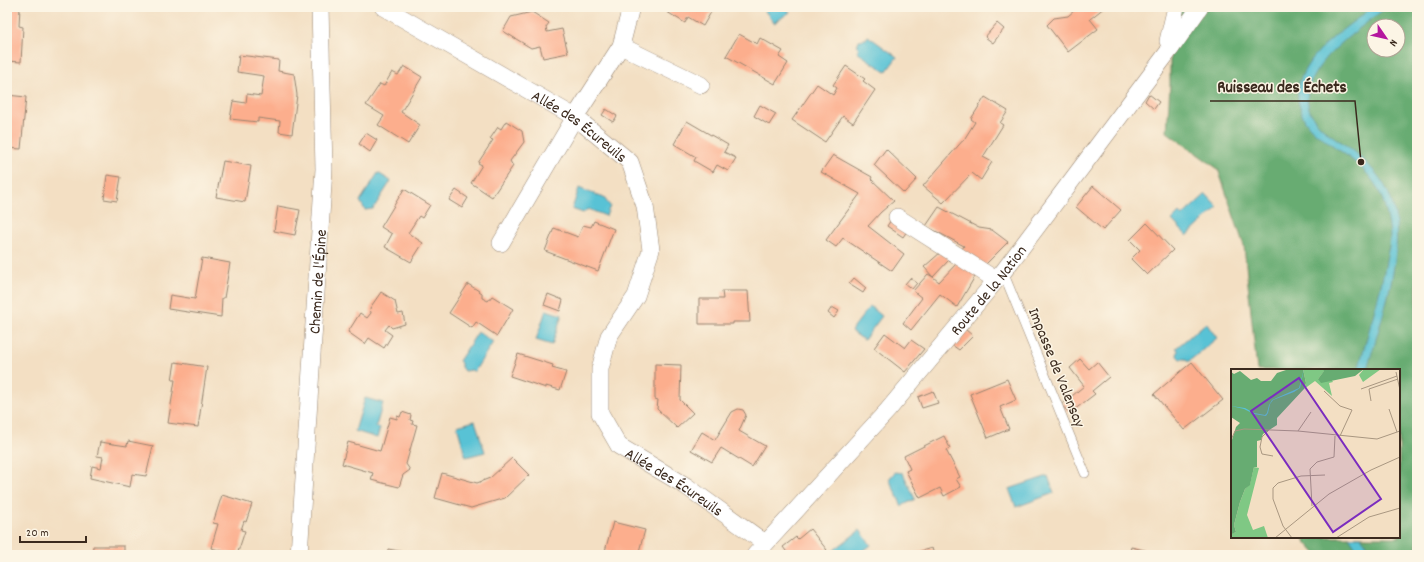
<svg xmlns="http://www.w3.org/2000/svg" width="1424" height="562" viewBox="0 0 1424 562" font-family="Dekko,sans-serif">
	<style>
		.forest { fill: #67ac72; stroke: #516b48; fill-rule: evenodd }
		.water { fill: #58c2d5; stroke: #4a767a }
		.building { fill: #fcae8d }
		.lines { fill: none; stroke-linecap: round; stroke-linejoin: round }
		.lane-casing { stroke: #978470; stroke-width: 10 }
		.street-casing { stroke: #978470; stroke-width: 18 }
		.lane { stroke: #fff; stroke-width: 9 }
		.street { stroke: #fff; stroke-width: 17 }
		.labels { text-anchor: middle; stroke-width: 3; stroke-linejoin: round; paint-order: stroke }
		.street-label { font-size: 16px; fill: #3b2a1e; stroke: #fcf5e5 }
		.inset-road { fill: none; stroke: #a99781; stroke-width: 1 }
		.view { fill: #7b2cbf; fill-opacity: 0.15; stroke: #7b2cbf; stroke-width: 2 }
		.inset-edge { fill: none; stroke: #3b2a1e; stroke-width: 2 }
		.leader { fill: none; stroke: #3b2a1e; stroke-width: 1.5 }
		.callout-dot { fill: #3b2a1e; stroke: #fcf5e5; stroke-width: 1.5 }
		.callout-label { font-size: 17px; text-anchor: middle; font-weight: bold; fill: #3b2a1e; stroke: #fcf5e5; stroke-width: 3; stroke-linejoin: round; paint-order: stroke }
	</style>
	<rect width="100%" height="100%" fill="#fcf5e5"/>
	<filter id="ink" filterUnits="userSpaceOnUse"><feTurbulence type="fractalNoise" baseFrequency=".025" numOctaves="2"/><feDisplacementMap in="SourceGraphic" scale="8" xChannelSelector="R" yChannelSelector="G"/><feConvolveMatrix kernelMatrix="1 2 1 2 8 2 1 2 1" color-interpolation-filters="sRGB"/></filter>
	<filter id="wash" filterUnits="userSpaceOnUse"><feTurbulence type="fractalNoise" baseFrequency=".012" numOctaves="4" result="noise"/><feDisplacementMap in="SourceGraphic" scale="16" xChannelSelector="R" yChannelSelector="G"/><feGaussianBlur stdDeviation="0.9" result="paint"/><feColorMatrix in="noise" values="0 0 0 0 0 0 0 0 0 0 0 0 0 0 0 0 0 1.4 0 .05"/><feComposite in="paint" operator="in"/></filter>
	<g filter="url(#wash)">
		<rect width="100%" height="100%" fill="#f3dfc3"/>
		<!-- forest -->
		<path class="forest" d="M1170 7H1417V555H1317L1306 543 1304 537H1399V370H1257L1244 246 1218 169 1167 132 1170 85ZM1374 26H1398V50H1374Z"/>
		<!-- water -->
		<path class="water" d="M762 7H786L790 12 774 23Z
			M1373 7H1387C1359 30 1287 74 1313 117 1322 132 1342 141 1355 152 1370 166 1384 179 1391 199 1409 247 1380 322 1367 370H1358C1367 336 1378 302 1385 267 1386 258 1389 249 1390 240 1390 228 1387 215 1384 204 1373 167 1341 154 1314 131 1307 125 1302 117 1300 108 1285 66 1344 29 1373 7Z
			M868 36 897 57 886 72 857 52 859 48 857 46 859 40 866 39Z
			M378 173 391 181 373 209 365 210 360 201Z
			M579 188 604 198 610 206 606 216 588 209 583 213 572 209Z
			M1206 194 1218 207 1187 236 1172 220 1179 213 1182 216Z
			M870 306 882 316 864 340 851 331Z
			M546 310 562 315 552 345 536 340Z
			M1206 323 1217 338 1188 362 1186 359H1180L1177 356 1178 350 1176 348Z
			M478 332 493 342 474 372 472 370 464 371 461 367V363L459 361Z
			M365 398 383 403 376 426 380 428 377 438 355 431Z
			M475 421 485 452 466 457 457 426Z
			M895 472 903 473 915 499 902 506 889 479Z
			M1048 476 1054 493 1016 507 1009 489Z
			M860 530 871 545 858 555H834V550Z
			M1349 537H1361L1375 555H1361Z"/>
		<g id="blocks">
			<!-- building -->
			<path class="building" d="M7 7H20L19 26 23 27 21 62 7 61Z
				M659 7H714L703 26 688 17 685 23Z
				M1073 7H1105L1090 19 1098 29 1068 52 1047 25 1054 18 1068 16 1075 10Z
				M532 12 549 23 546 27 547 32 562 29 568 53 543 58 540 46 531 48 503 31 511 17Z
				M997 23 1004 29 993 43 985 37Z
				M739 34 757 44 760 38 783 51 779 57 788 63 775 84 726 56Z
				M239 55 279 60 278 71 294 74 297 95 292 134 279 132 280 121 258 118V122L230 119 233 101 246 103 247 94 261 96 264 76 237 72Z
				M404 66 422 77 401 112 420 125 408 144 378 125 384 116 366 105 380 84 384 86 392 72 398 75Z
				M846 66 865 79 863 81 875 90 853 123 843 116 825 142 792 120 817 84 833 95 837 88 833 85Z
				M1149 94 1159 102 1154 109 1145 101Z
				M7 95 26 97 21 149 7 148Z
				M985 97 1008 111 1000 123 1003 125 983 157 992 162 981 180 972 173 943 203 923 186 965 138 975 122 971 119Z
				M760 105 776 114 769 125 754 116Z
				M606 109 617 116 613 122 602 115Z
				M506 121 522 131 524 142 510 161 513 166 492 197 471 183 482 165 478 163 493 140 490 139 498 127 501 129Z
				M687 121 728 145 724 152 736 158 728 171 717 165 713 172 694 161 696 157 674 144Z
				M366 133 377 140 370 152 359 144Z
				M886 149 917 179 904 193 874 165Z
				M833 155 872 177 871 179 894 201 881 212 868 226 904 254 892 271 843 238 836 247 826 240 860 194 821 172Z
				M223 161 251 166 245 202 216 197Z
				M107 175 121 177 117 201 104 199Z
				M1093 186 1121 210 1103 230 1076 207Z
				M404 189 430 205 422 218 419 216 408 233 423 243 411 262 385 247 392 234 381 227Z
				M456 190 468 198 462 208 449 200Z
				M278 206 300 210 295 235 274 231Z
				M939 207 979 228 992 230 1008 242 984 266 962 249 964 246 926 226Z
				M891 220 907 231 903 237 887 226Z
				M594 221 614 229 598 271 545 251 554 228 578 237 583 225 591 227Z
				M1147 223 1173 250 1147 275 1131 259 1140 250 1130 240Z
				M941 252 949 260 933 277 939 282 958 262 977 273 957 307 940 294 911 330 903 323 922 298 913 291 928 274 933 277 924 267Z
				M202 258 230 263 224 298H222L221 317 168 309 170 295 195 299Z
				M854 278 866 288 863 293 849 284Z
				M910 278 917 283 912 289 905 284Z
				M468 284 482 293V298L488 301 492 296 513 309 497 336 476 322 472 328 449 313Z
				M722 291H748L750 322H733V324H699V299H723Z
				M381 292 395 301 398 314 403 313 405 324 392 328 389 325 385 330 392 335 384 348 369 338 365 344 348 332 360 313 367 318 371 313 370 308Z
				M548 294 563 300 560 311 544 305Z
				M832 307 839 311 834 318 828 313Z
				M965 329 973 336 959 350 952 345Z
				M885 333 905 348 911 340 924 349 905 372 874 348Z
				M518 354 553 365 552 368 566 372 560 390 546 386V388L510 376Z
				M1080 359 1089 369 1097 362 1109 377 1092 391 1095 394 1070 413 1061 405 1084 386 1070 368Z
				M175 362 207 367 198 427 168 423 175 380H172Z
				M1192 362 1223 400 1184 430 1154 394Z
				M655 364 681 365 680 400 693 413 677 428 657 409 658 400 655 399Z
				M1007 379 1016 400 1000 407 1009 429 988 438 970 394Z
				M933 391 938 403 922 408 918 397Z
				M738 409 743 410 746 415 739 431 765 446 752 467 721 448 712 462 691 450 702 432 715 440 732 412Z
				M402 412 411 415 410 420 413 421 412 424 417 425 406 464 410 470 403 475 399 487 371 480 373 473 342 464 348 442 380 451 390 417 397 419V416L400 417Z
				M944 436 950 448 946 450 960 477 956 479 961 487 944 496 940 488 920 498 906 471 910 469 904 456Z
				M128 441 153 446 146 476 132 474 130 487 90 478 92 466 101 468 103 457 97 456 100 442 127 446Z
				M512 458 529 475 505 498 471 508 435 498 442 473 477 483 490 478Z
				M222 495 252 504 246 522 244 521 241 530 245 531 237 555 211 548 218 524 213 523Z
				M613 522 645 530 638 555H616L605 551Z
				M810 529 827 550 820 555H789L783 547 796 537 798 539Z
				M93 546H124V555H92Z
				M1131 547 1162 554V555H1129Z
				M932 548 934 555H912L921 551Z
				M388 549 410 553V555H387Z"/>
		</g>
	</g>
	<g filter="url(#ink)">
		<use href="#blocks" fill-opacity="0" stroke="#978470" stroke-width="1"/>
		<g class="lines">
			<!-- lane casing -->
			<g class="lane-casing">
				<path id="lane" d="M1003 272 1085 473"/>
			</g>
			<!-- street casing -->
			<g class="street-casing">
				<g id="street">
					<path id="s1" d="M383 7 575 117 630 162 645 206 651 250 636 296 609 336 600 369V413L619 446 686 486 765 543"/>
					<path d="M621 46 701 85"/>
					<path d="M1171 48 1168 41 1176 7"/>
					<path d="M897 217 996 280"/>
					<path d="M501 243 575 117 621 46 631 7"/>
					<path id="s2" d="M299 555 324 169 320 7"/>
					<path id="s3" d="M755 555 888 410 1003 272 1171 48 1200 7"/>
				</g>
			</g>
			<!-- lane -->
			<use href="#lane" class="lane"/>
			<!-- street -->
			<use href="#street" class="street"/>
		</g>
	</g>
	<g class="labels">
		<!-- street labels -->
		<g class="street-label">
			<text dy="6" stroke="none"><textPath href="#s1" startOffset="230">Allée des Écureuils</textPath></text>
			<text dy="6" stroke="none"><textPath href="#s2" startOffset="274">Chemin de l'Épine</textPath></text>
			<text dy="6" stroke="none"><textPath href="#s3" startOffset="353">Route de la Nation</textPath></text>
			<text transform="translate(1058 367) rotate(68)" y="6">Impasse de Valensay</text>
			<text dy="6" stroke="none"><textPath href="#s1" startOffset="662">Allée des Écureuils</textPath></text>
		</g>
	</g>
	<!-- overview -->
	<g transform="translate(1231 369)">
		<rect width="169" height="169" fill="#f3dfc3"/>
		<path d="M72 0 94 1 87 10H100L102 13 98 14 101 27 84 12 73 20 75 14ZM133 0H150L132 13 128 6ZM23 98 28 99 16 146 22 161 33 157 37 169H1L0 165 5 163 3 156 9 133 14 120 19 115Z" fill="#7fc884"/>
		<path d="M58 0H72L75 14 73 20 46 49V56L32 65 30 71 26 72V98H23L19 116 14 120 9 133 3 156 5 163 1 165 0 169V74L5 58 9 54 0 48V3L3 5 9 2 20 11 26 9 30 12H40L46 4ZM92 0H133L124 7 90 14 87 10 93 2Z" fill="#67ac72"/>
		<path d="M73 0 69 19 63 23 42 31 39 35 37 44 35 47 23 45 13 40 0 37 14 39 23 44 34 46 36 44 38 36 41 31 68 19Z" fill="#58c2d5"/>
		<path class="inset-road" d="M165 3 169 21M130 20 166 7M93 22 109 37 121 41 109 67M140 32 138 20 167 10M158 40 166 63M38 61 31 68 29 78 31 85 42 87M67 62 80 43M0 71 4 62 13 60 67 62 146 70 169 62M81 137 79 100 86 93 103 88 104 67M44 169 98 125 140 101 169 88M61 169 52 157 42 130V119L47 114 70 107 94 106M105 169 138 148 169 139"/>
		<path class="view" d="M68 9 150 130 102 163 20 42Z"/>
		<rect width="169" height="169" class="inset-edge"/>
	</g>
	<!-- callouts -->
	<path class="leader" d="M1361 162L1355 101H1210"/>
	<circle class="callout-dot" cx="1361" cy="162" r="4"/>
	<g class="callout-label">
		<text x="1282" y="92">Ruisseau des Échets</text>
	</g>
	<!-- margin -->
	<rect width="1424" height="562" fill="none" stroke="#fcf5e5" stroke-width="24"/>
	<!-- north arrow -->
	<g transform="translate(1386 38) rotate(124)"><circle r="19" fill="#fcf5e5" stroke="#afa495"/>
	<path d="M0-3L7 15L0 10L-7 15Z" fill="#b5179e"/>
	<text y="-6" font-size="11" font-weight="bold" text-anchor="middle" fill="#3b2a1e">N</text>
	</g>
	<!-- scale -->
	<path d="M20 536v6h66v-6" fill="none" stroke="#3b2a1e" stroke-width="2"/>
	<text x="26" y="536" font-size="12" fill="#3b2a1e" stroke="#fcf5e5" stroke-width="3" paint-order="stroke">20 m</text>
</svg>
